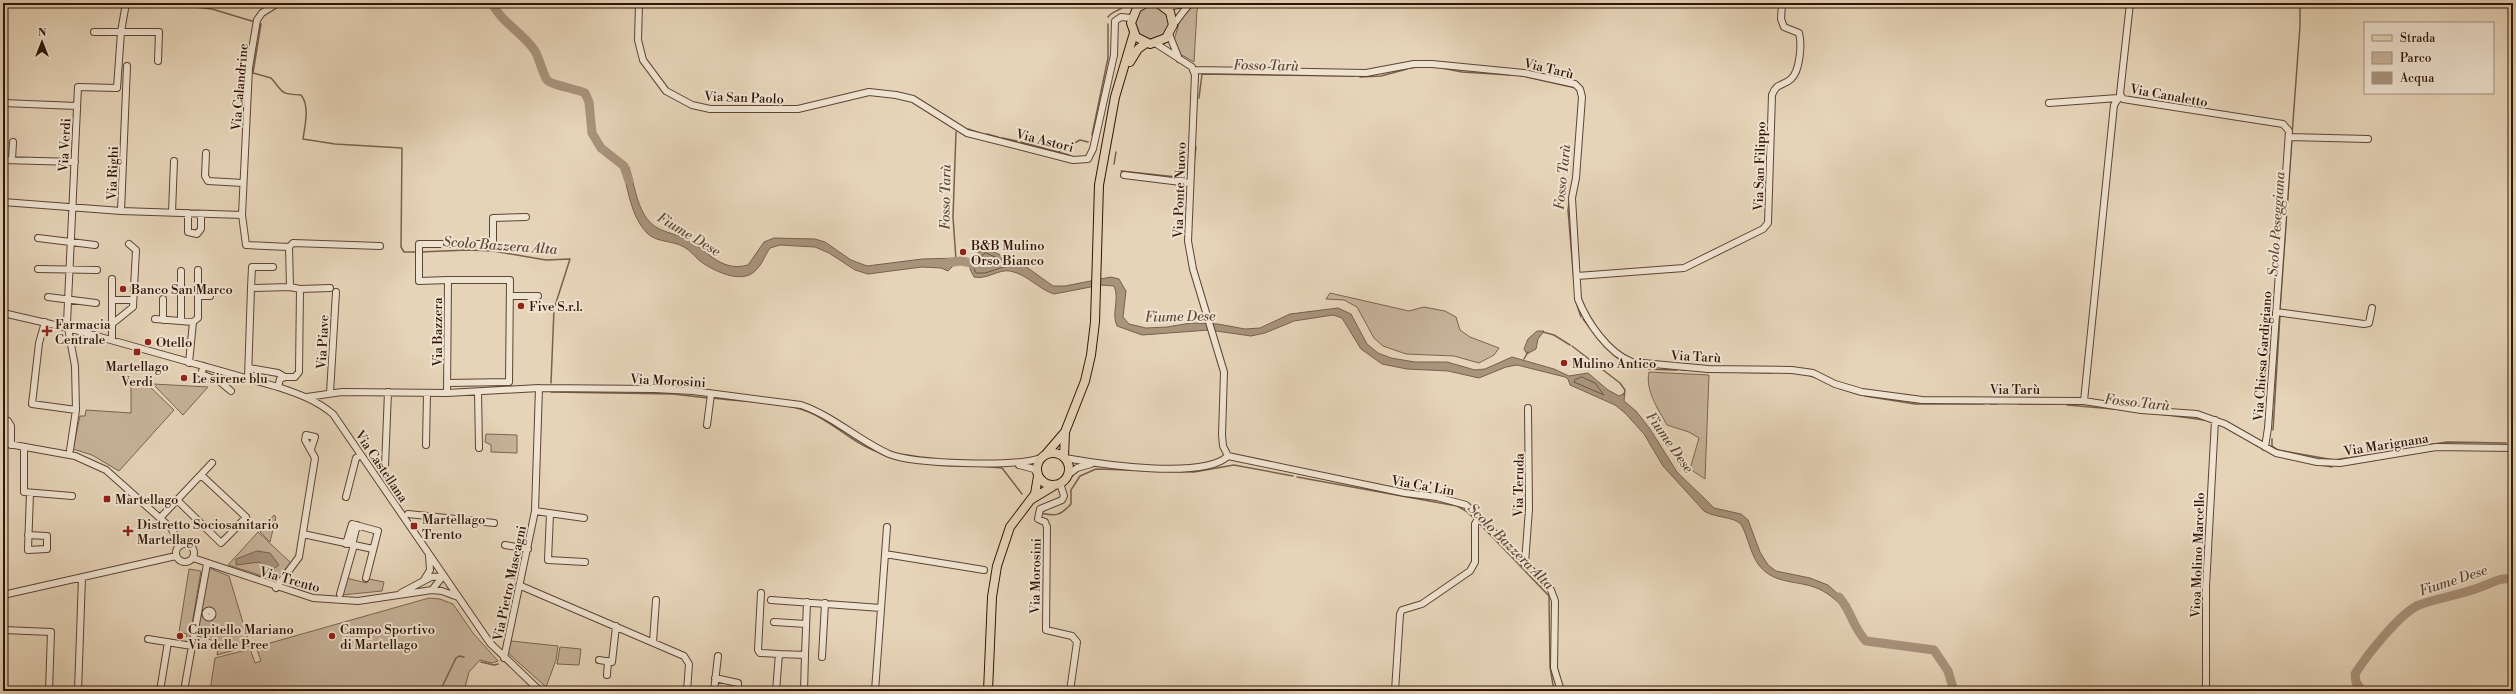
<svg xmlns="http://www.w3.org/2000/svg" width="2516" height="694" viewBox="0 0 2516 694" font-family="'Libre Bodoni',serif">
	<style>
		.green { fill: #c7b39a; stroke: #7b6450 }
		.water { fill: #a8937c; stroke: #78604d }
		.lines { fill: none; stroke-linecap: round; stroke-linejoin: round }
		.shore { stroke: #6c5442; stroke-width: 1 }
		.stream { stroke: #78604d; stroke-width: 1.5 }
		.river { stroke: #a8937c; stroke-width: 9 }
		.minor-casing { stroke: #5d4433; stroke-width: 8 }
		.major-casing { stroke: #2f1407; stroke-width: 10 }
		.minor { stroke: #efe3d1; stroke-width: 6 }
		.major { stroke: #e6d4b8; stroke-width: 8 }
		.poi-dot { fill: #8f2418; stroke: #efe3d1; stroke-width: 1.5 }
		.labels { text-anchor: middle; stroke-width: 4; stroke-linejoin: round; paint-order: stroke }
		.street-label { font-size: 13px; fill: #2f1407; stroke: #efe3d1 }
		.poi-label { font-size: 13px; fill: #2f1407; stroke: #efe3d1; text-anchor: start }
		.water-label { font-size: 14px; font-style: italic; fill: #5f4736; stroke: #efe3d1 }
	</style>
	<rect width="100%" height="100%" fill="#e6d4b8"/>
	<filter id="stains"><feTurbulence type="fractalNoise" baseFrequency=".005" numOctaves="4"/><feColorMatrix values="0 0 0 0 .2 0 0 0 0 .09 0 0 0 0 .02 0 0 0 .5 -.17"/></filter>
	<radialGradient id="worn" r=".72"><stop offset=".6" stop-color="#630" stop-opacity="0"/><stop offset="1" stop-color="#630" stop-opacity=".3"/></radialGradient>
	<!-- green -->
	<path class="green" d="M1154 3 1160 5 1169 13 1170 32 1154 42 1137 35 1134 17 1147 4Z
		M1196 3H1200L1197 10 1194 62 1180 54 1174 40 1180 20Z
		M1330 293 1409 311 1424 307 1445 311 1456 317 1460 330 1470 337 1499 348 1494 355 1479 363 1454 356 1406 354 1383 346 1374 338 1357 307 1344 300 1326 299Z
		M1649 372 1709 375 1705 479 1690 469 1699 438 1689 432 1667 425C1658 409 1645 390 1649 372Z
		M127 383 148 385 174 410 119 471 92 455 73 449 80 416H85L86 410 131 413V388Z
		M153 384 208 387 183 415Z
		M486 434 517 435V453L491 452V445L485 442Z
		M274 515 276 517 270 542 260 532Z
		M258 532 291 563 275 580 228 565Z
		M209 568 229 576 250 646 217 655 218 647 215 641 197 636Z
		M189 569 201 571 189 642H186L187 634 179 632Z
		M346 578 367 583 369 579 384 582 382 591 342 595Z
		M429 598 440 599 453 604 473 633 498 661 492 663 480 660 469 672 464 691H210L215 658 250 649 255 663 261 661 256 647Z
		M511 641 558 646 556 660 546 687 508 653Z
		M560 647 581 649 579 665 557 664Z"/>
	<!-- water -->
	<path class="water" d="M629 167C634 184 636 201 645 216 656 232 668 231 684 238 707 248 719 273 748 265L764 242 774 238 815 239 825 242 851 260 867 266 922 259 958 258 957 262 948 271 941 268 922 267 868 274 855 270 829 253 815 247 780 245 770 248C765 255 762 265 755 271 741 285 712 270 700 261 694 256 690 250 684 247 672 240 657 243 647 233 631 216 629 193 623 172Z
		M987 249 1025 266 1053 286H1065L1111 277 1119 279 1126 291 1123 317 1129 324 1146 328 1167 327 1191 323 1218 324 1245 329 1260 328 1290 314 1338 308 1351 314 1367 344 1378 353 1391 358 1415 362H1447L1475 370 1485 369 1512 357 1554 369 1569 376 1588 373 1608 390 1619 396 1625 393 1624 401 1636 411 1650 429 1677 472 1707 501 1714 508 1741 514 1748 520 1760 552 1768 565 1776 571 1810 578 1828 585 1850 605 1844 608C1835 599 1826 591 1814 587 1793 580 1773 584 1758 564 1750 552 1748 537 1741 524 1732 516 1715 518 1704 511L1663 466 1644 434 1625 413 1615 405 1570 385 1568 379 1565 377 1517 365 1506 367 1479 378 1448 371 1407 369 1382 364 1361 349 1342 318 1333 315 1294 321 1265 333 1251 336 1209 330 1142 335 1117 326C1111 313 1120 299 1114 286L1101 285 1054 294C1038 289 1027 274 1010 271 998 269 987 280 974 277L970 269C970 259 976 251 987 249Z
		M1537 331H1544L1538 339 1536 349 1527 354 1524 349 1528 339Z
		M257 551 270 553 279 565 269 572H266L260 562 236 565V559Z"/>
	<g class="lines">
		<!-- shore -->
		<path class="shore" d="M986 253 1009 263 1010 265 985 273H976L974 269 975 261Z
			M985 258 995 262 996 264 980 268 979 264Z
			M1582 377 1595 383 1604 395 1574 382 1575 380Z"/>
		<!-- stream -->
		<path class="stream" d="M159 3 212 9 255 22
			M1108 17C1113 10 1122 11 1127 3
			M258 23 261 24 253 73 271 78C284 92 278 94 301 95 310 106 305 125 303 139L335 144 402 148 401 247 404 252H416
			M1411 68 1416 67
			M1442 68 1462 72 1510 75
			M1516 75 1522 76
			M1360 77 1381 76 1407 69
			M1527 77 1576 88
			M1199 98 1202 74 1354 76
			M968 129 980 133
			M987 134 998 137
			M1092 135 1108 58V24
			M2292 135 2300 26V3
			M1002 138 1017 141
			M1021 142 1069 155
			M1058 152 1080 140 1088 142
			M1114 164 1116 152
			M1121 171 1186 178
			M1192 178 1196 147
			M1573 181 1568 210 1574 282
			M420 252 468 250 493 251 546 260 570 259 554 309 551 383
			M956 260 953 217 956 132
			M1576 302 1581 317
			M2280 310 2292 138
			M1583 319 1591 329
			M1543 332 1554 335 1570 345
			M1572 346 1620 383 1625 390 1624 395
			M1613 354C1630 372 1654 369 1677 370
			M1524 359 1528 352
			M1682 370H1688
			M1726 372 1772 373
			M1808 375 1819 379
			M1838 388 1860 395
			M551 392 673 394 708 398
			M1865 396 1915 404H1984
			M711 398C743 402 780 401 809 412 835 423 854 445 881 453
			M1990 404H1997
			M2018 404H2060
			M2067 405 2125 410
			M2160 414 2204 420
			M2273 430 2280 315
			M2272 439V446L2278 450 2334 460 2392 451
			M2510 443H2513
			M2395 450 2447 442 2506 443
			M2284 458 2332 467
			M980 466 1002 468 1022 494
			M1297 477 1457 506 1466 511 1475 519
			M1041 513C1056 517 1061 515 1071 504V490L1080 476 1096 469 1194 472 1234 465 1293 476
			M1478 522 1549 596 1550 667 1554 691
			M481 662 494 665 498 664
			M440 691 456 658 459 656 464 657"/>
		<!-- river -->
		<path class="river" d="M492 3C501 22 523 33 535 51 540 60 542 72 547 80 551 85 577 89 585 93L589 102 592 133 601 148 624 166 629 181
			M946 263 961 261 982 265
			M1839 597C1851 610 1853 628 1866 641L1934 650 1948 671 1954 691
			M2362 691 2356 682 2355 674C2366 656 2401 612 2419 605 2438 598 2459 595 2478 588 2489 585 2502 575 2513 580"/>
		<!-- minor casing -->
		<g class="minor-casing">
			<path id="minor" d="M639 3 638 40 643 60 666 91 692 105 710 109H798L869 92 896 95 913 99 967 133 1073 160 1088 159 1093 149 1114 55 1115 21 1121 17 1131 18
				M2130 3 2120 94 2123 99 2283 124 2289 131 2268 428 2265 447
				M1166 7 1190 3
				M1173 25 1190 3
				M94 32H159L158 61
				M1169 34 1179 59
				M1155 43 1192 67 1195 75 1188 241 1193 269 1224 372 1222 435 1223 446 1228 456
				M1194 70 1366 73 1414 64H1432L1524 73 1575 84 1580 89 1582 97 1576 178 1572 198 1578 299C1587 322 1608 353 1632 362L1708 369 1792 370 1813 373 1835 384 1862 392 1922 400 2084 401 2141 410 2197 414 2225 424 2276 453 2317 462 2340 463 2436 447 2513 448
				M3 103 77 106
				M2049 103 2118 98
				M2289 137 2368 139
				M206 153 205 176 208 181 243 183
				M3 160 75 162
				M12 160 13 142
				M1124 175 1189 183
				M3 202 121 211 242 215
				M121 211 127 66
				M172 212 174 161
				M188 213V232L197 234 201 229V214
				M38 238 95 245
				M289 247 293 243 380 246
				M38 269 97 270
				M1577 276 1684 268 1763 229 1768 223 1772 95C1777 82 1782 87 1791 79 1800 71 1802 44 1799 33L1784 27 1781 19 1782 3
				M112 279V340
				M251 288 252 267H273
				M300 289 330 288
				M198 296H210
				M510 296H538
				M48 297 96 303
				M163 299V320
				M112 300H133
				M2276 312 2364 324 2369 323 2372 308
				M3 313 68 328 278 387C299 394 316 400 333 414L490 643 540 691
				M155 319 193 322 189 363
				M181 321V271
				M45 322 39 343 32 404 76 410
				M193 322 198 318V270
				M112 324 133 307 136 250 129 244
				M204 366 201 374 219 381 231 391
				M249 368 278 373 285 377 280 379 278 387
				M285 377H295L299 372 300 289 290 287
				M248 378 251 288 290 287 289 247 246 245 242 215 249 68 257 20 262 13 278 3
				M447 383 509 382 510 280H448
				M478 392 479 448
				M330 393 336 292
				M447 393 448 280 419 281V244H493V218L526 217
				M307 397 342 392 447 393 539 388 654 389 693 391 801 405C833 416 858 440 889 454 913 464 1016 467 1041 458
				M2084 401 2114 105 2120 96
				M3 419 8 421 11 426V445
				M707 425 711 394
				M3 443 75 456 106 470 171 528 181 545
				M426 445 427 393
				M24 447V492L72 496
				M70 450 76 410 75 366 67 323 78 87 117 88 121 32 126 3
				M1228 456 1405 493 1437 497 1466 505 1551 590 1555 601 1554 668 1561 691
				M1065 458C1099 464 1203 480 1228 456
				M1019 465 1034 469 1037 474
				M385 466 388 392
				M201 475 246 517 235 529
				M1068 475 1077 468 1091 464
				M1060 483 1064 496 1062 500 1040 509 1038 519 1045 522 1047 527 1046 630 1072 636 1077 642 1070 691
				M346 497 356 458 361 455
				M177 500 221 543 233 531
				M535 511 584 518
				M408 514 494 523
				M550 514 548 560 585 562
				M160 518 212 463
				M303 534 373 549
				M28 535 47 536V549L28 550V549L30 493
				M176 553a9 9 0 1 1 18 0a9 9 0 1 1-18 0Z
				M346 544 352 524 378 531 366 578
				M352 545 357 525
				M505 545 528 549
				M885 554 984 570
				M193 558 313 598 358 601 432 590 442 591 458 597
				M1525 563 1529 509 1528 408
				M424 580 430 570 429 555
				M521 586 684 656 689 664 687 691
				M276 588 299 557 315 458 305 440 306 435 315 437 311 449
				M432 590 443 576
				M401 593 431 577 443 576
				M761 593 758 650 760 653 779 654
				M340 594 354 545
				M3 595 176 556
				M771 600 881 608
				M205.5 614a3.5 3.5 0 1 1 7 0a3.5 3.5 0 1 1-7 0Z
				M774 622 806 624
				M3 630 51 632 49 691
				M148 639 192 646 184 691
				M653 642 656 600
				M192 646 207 564
				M805 655 807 602
				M822 657 825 603
				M504 658 535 511 539 388
				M599 660 612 662 616 626
				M607 675 608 661
				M715 678 738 683V691
				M78 691 82 577
				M160 691 168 642
				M714 691 718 656
				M776 691 779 654 805 655 804 691
				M875 691 887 527
				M1395 691 1400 614 1402 610 1422 604 1470 571 1475 562V524L1479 517
				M2206 691V587L2215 420"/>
		</g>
		<!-- major casing -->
		<g class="major-casing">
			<path id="major" d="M1146 3 1137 8 1131 23 1136 37 1150 44 1166 38 1173 25 1170 12 1158 3
				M1130 62 1138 49 1146 43
				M1037 469a16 16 0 1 1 32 0a16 16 0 1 1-32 0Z
				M1046 454 1064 433
				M1064 457 1065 432 1085 381 1091 355 1095 322 1099 185 1115 97 1134 33
				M1032 499 1055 485
				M988 691 992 597 997 566 1010 527 1035 494 1038 476"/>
		</g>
		<!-- minor -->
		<use href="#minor" class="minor"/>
		<!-- major -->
		<use href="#major" class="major"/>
	</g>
	<!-- markers -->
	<g class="poi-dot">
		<circle cx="963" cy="252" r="4"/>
		<circle cx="123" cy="289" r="4"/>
		<circle cx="521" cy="306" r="4"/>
		<path d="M45 325h4v4h4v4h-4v4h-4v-4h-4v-4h4z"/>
		<circle cx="148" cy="342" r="4"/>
		<rect x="133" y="348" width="8" height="8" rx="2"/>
		<circle cx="1564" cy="363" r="4"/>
		<circle cx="184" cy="378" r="4"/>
		<rect x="103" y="495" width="8" height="8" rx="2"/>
		<rect x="410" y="522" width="8" height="8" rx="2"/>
		<path d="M126 525h4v4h4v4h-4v4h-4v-4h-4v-4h4z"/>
		<circle cx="180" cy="636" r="4"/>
		<circle cx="332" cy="636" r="4"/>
	</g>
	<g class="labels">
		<!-- street labels -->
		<g class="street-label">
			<text transform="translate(1549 68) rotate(13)" y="5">Via Tarù</text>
			<text transform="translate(239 87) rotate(-85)" y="5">Via Calandrine</text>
			<text transform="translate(2169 95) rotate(10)" y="5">Via Canaletto</text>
			<text transform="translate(744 97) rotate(2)" y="5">Via San Paolo</text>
			<text transform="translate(1045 140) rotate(14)" y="5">Via Astori</text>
			<text transform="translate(64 145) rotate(-87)" y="5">Via Verdi</text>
			<text transform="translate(1759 166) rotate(-88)" y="5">Via San Filippo</text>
			<text transform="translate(112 173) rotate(-88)" y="5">Via Righi</text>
			<text transform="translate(1179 190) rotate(-88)" y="5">Via Ponte Nuovo</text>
			<text transform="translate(437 332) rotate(-90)" y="5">Via Bazzera</text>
			<text transform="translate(322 342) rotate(-87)" y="5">Via Piave</text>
			<text transform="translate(1696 356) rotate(3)" y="5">Via Tarù</text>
			<text transform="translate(2262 356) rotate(-86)" y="5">Via Chiesa Gardigiano</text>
			<text transform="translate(668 380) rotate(3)" y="5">Via Morosini</text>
			<text x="2015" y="394">Via Tarù</text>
			<text transform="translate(2386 444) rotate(-9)" y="5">Via Marignana</text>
			<text transform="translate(382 466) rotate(56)" y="5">Via Castellana</text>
			<text transform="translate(1423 485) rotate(10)" y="5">Via Ca' Lin</text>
			<text transform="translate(1518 485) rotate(-89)" y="5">Via Teruda</text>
			<text transform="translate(2197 555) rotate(-88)" y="5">Vioa Molino Marcello</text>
			<text transform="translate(1035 576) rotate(-89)" y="5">Via Morosini</text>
			<text transform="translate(290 579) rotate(16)" y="5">Via Trento</text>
			<text transform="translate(509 583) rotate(-78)" y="5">Via Pietro Mascagni</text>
		</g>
		<!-- poi labels -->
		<g class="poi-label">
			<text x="971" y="250">B&amp;B Mulino<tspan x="971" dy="15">Orso Bianco</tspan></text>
			<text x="131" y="294">Banco San Marco</text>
			<text x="529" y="311">Five S.r.l.</text>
			<text x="55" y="329">Farmacia<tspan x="55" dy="15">Centrale</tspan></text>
			<text x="156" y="347">Otello</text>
			<text x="1572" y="368">Mulino Antico</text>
			<text x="137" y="371" text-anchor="middle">Martellago<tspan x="137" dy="15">Verdi</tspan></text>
			<text x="192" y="383">Le sirene blu</text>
			<text x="115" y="504">Martellago</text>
			<text x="422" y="524">Martellago<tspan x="422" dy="15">Trento</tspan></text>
			<text x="137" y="529">Distretto Sociosanitario<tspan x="137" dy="15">Martellago</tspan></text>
			<text x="188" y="634">Capitello Mariano<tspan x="188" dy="15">Via delle Pree</tspan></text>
			<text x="340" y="634">Campo Sportivo<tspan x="340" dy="15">di Martellago</tspan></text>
		</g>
		<!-- water labels -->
		<g class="water-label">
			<text transform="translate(1266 65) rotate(1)" y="5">Fosso Tarù</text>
			<text transform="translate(1562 177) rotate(-84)" y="5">Fosso Tarù</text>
			<text transform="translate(945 197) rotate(-89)" y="5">Fosso Tarù</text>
			<text transform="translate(2276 224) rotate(-86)" y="5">Scolo Peseggiana</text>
			<text transform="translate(689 234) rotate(31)" y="5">Fiume Dese</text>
			<text transform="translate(500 245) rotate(4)" y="5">Scolo Bazzera Alta</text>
			<text transform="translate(1180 316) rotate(-1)" y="5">Fiume Dese</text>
			<text transform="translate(2137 402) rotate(6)" y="5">Fosso Tarù</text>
			<text transform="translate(1670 442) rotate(55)" y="5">Fiume Dese</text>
			<text transform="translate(1511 546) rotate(45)" y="5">Scolo Bazzera Alta</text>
			<text transform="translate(2453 580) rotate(-18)" y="5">Fiume Dese</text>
		</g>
	</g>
	<!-- margin -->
	<rect width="2516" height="694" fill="none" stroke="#e6d4b8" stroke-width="16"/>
	<rect x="4" y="4" width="2508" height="686" fill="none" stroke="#2f1407" stroke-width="2"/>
	<rect x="8" y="8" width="2500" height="678" fill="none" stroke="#2f1407"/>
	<!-- legend -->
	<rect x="2364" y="22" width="130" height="72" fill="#efe3d1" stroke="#a29080"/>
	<rect x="2372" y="35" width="20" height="6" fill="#e6d4b8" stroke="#a29080"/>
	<text x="2400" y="42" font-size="12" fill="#2f1407">Strada</text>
	<rect x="2372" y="52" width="20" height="12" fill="#c7b39a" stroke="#a29080"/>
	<text x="2400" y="62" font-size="12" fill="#2f1407">Parco</text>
	<rect x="2372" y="72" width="20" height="12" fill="#a8937c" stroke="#a29080"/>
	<text x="2400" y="82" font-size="12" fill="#2f1407">Acqua</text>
	<!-- north arrow -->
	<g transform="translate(42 42)" stroke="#efe3d1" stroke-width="3" paint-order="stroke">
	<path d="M0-3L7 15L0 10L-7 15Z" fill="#2f1407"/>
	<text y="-6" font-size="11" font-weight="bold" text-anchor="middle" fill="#2f1407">N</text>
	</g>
	<rect width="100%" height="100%" filter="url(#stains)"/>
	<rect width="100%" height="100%" fill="url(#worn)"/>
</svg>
